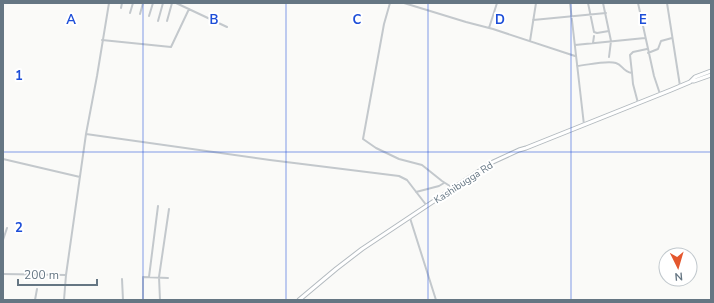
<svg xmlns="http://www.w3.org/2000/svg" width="714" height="303" viewBox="0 0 714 303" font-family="'Nunito Sans',sans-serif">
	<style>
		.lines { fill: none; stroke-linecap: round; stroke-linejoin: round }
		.secondary-casing { stroke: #b3babf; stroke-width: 5 }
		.street { stroke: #c3c8cc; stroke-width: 2 }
		.secondary { stroke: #fff; stroke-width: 3 }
		.grid { fill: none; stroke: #1d4ed8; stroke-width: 1; stroke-opacity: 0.55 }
		.labels { text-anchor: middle; stroke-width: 4; stroke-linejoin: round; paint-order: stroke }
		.street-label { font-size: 10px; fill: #657683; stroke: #fff }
		.grid-label { font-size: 13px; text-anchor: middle; font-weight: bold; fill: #1d4ed8; stroke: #fff; stroke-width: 4; stroke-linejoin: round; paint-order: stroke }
	</style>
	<rect width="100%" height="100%" fill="#fafaf8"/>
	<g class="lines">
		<!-- secondary casing -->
		<g class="secondary-casing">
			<path id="secondary" d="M691 81H694L711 75
				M299 300 336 269 362 249 446 193 453 188 493 162 519 150 526 148 671 90 690 82 695 77 711 71"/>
		</g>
		<!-- street -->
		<path class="street" d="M176 3 227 27
			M390 3 384 24 363 139 376 148 399 159 422 165 442 181 453 188
			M404 3 466 22 493 29 575 56
			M570 3 584 125
			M588 3 594 32 597 33 609 31
			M603 3 611 41 609 57
			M638 3 654 76 660 94
			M667 3 680 86
			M121 8 122 3
			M130 13 133 3
			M140 14 143 3
			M149 16 153 3
			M533 20 606 13
			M158 21 163 3
			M167 21 172 3
			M489 28 497 3
			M102 40 171 47 189 9
			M530 41 536 3
			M593 43 594 36
			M575 45 645 38
			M648 53 658 49 661 41 672 38
			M577 66C588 65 607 60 616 63 623 65 622 71 632 73L633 84 638 103
			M632 73 630 55 633 52 647 49
			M86 134 270 160 399 176 407 180 427 206
			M3 159 80 177
			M416 192 439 186 444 183
			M410 218 436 300
			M3 240 7 228
			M3 274 66 275
			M149 277 158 206
			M122 279 123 300
			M35 300 37 289
			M64 300 66 275 86 134 97 76 109 3
			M143 300V277L168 278
			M160 300 159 277 169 209"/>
		<!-- secondary -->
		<use href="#secondary" class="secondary"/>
	</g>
	<!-- grid -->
	<path class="grid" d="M143 3V300M286 3V300M428 3V300M571 3V300M3 152H711"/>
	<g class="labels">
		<!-- street labels -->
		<g class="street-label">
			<text transform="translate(463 182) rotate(-33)" y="4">Kashibugga Rd</text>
		</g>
	</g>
	<g class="grid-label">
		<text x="71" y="24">A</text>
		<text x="214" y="24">B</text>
		<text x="357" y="24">C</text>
		<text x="500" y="24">D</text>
		<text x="643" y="24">E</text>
		<text x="19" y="80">1</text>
		<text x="19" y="232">2</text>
	</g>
	<!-- border -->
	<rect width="714" height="303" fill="none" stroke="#657683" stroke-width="8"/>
	<!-- north arrow -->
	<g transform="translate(678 267) rotate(175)"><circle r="19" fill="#ffffff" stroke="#c1c8cd"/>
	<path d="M0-3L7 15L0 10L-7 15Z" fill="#e4572e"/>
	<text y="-6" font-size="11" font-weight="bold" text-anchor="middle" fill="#657683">N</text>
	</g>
	<!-- scale -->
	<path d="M18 279v6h79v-6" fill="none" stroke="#657683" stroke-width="2"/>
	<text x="24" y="279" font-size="12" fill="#657683" stroke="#ffffff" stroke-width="3" paint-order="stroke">200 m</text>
</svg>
